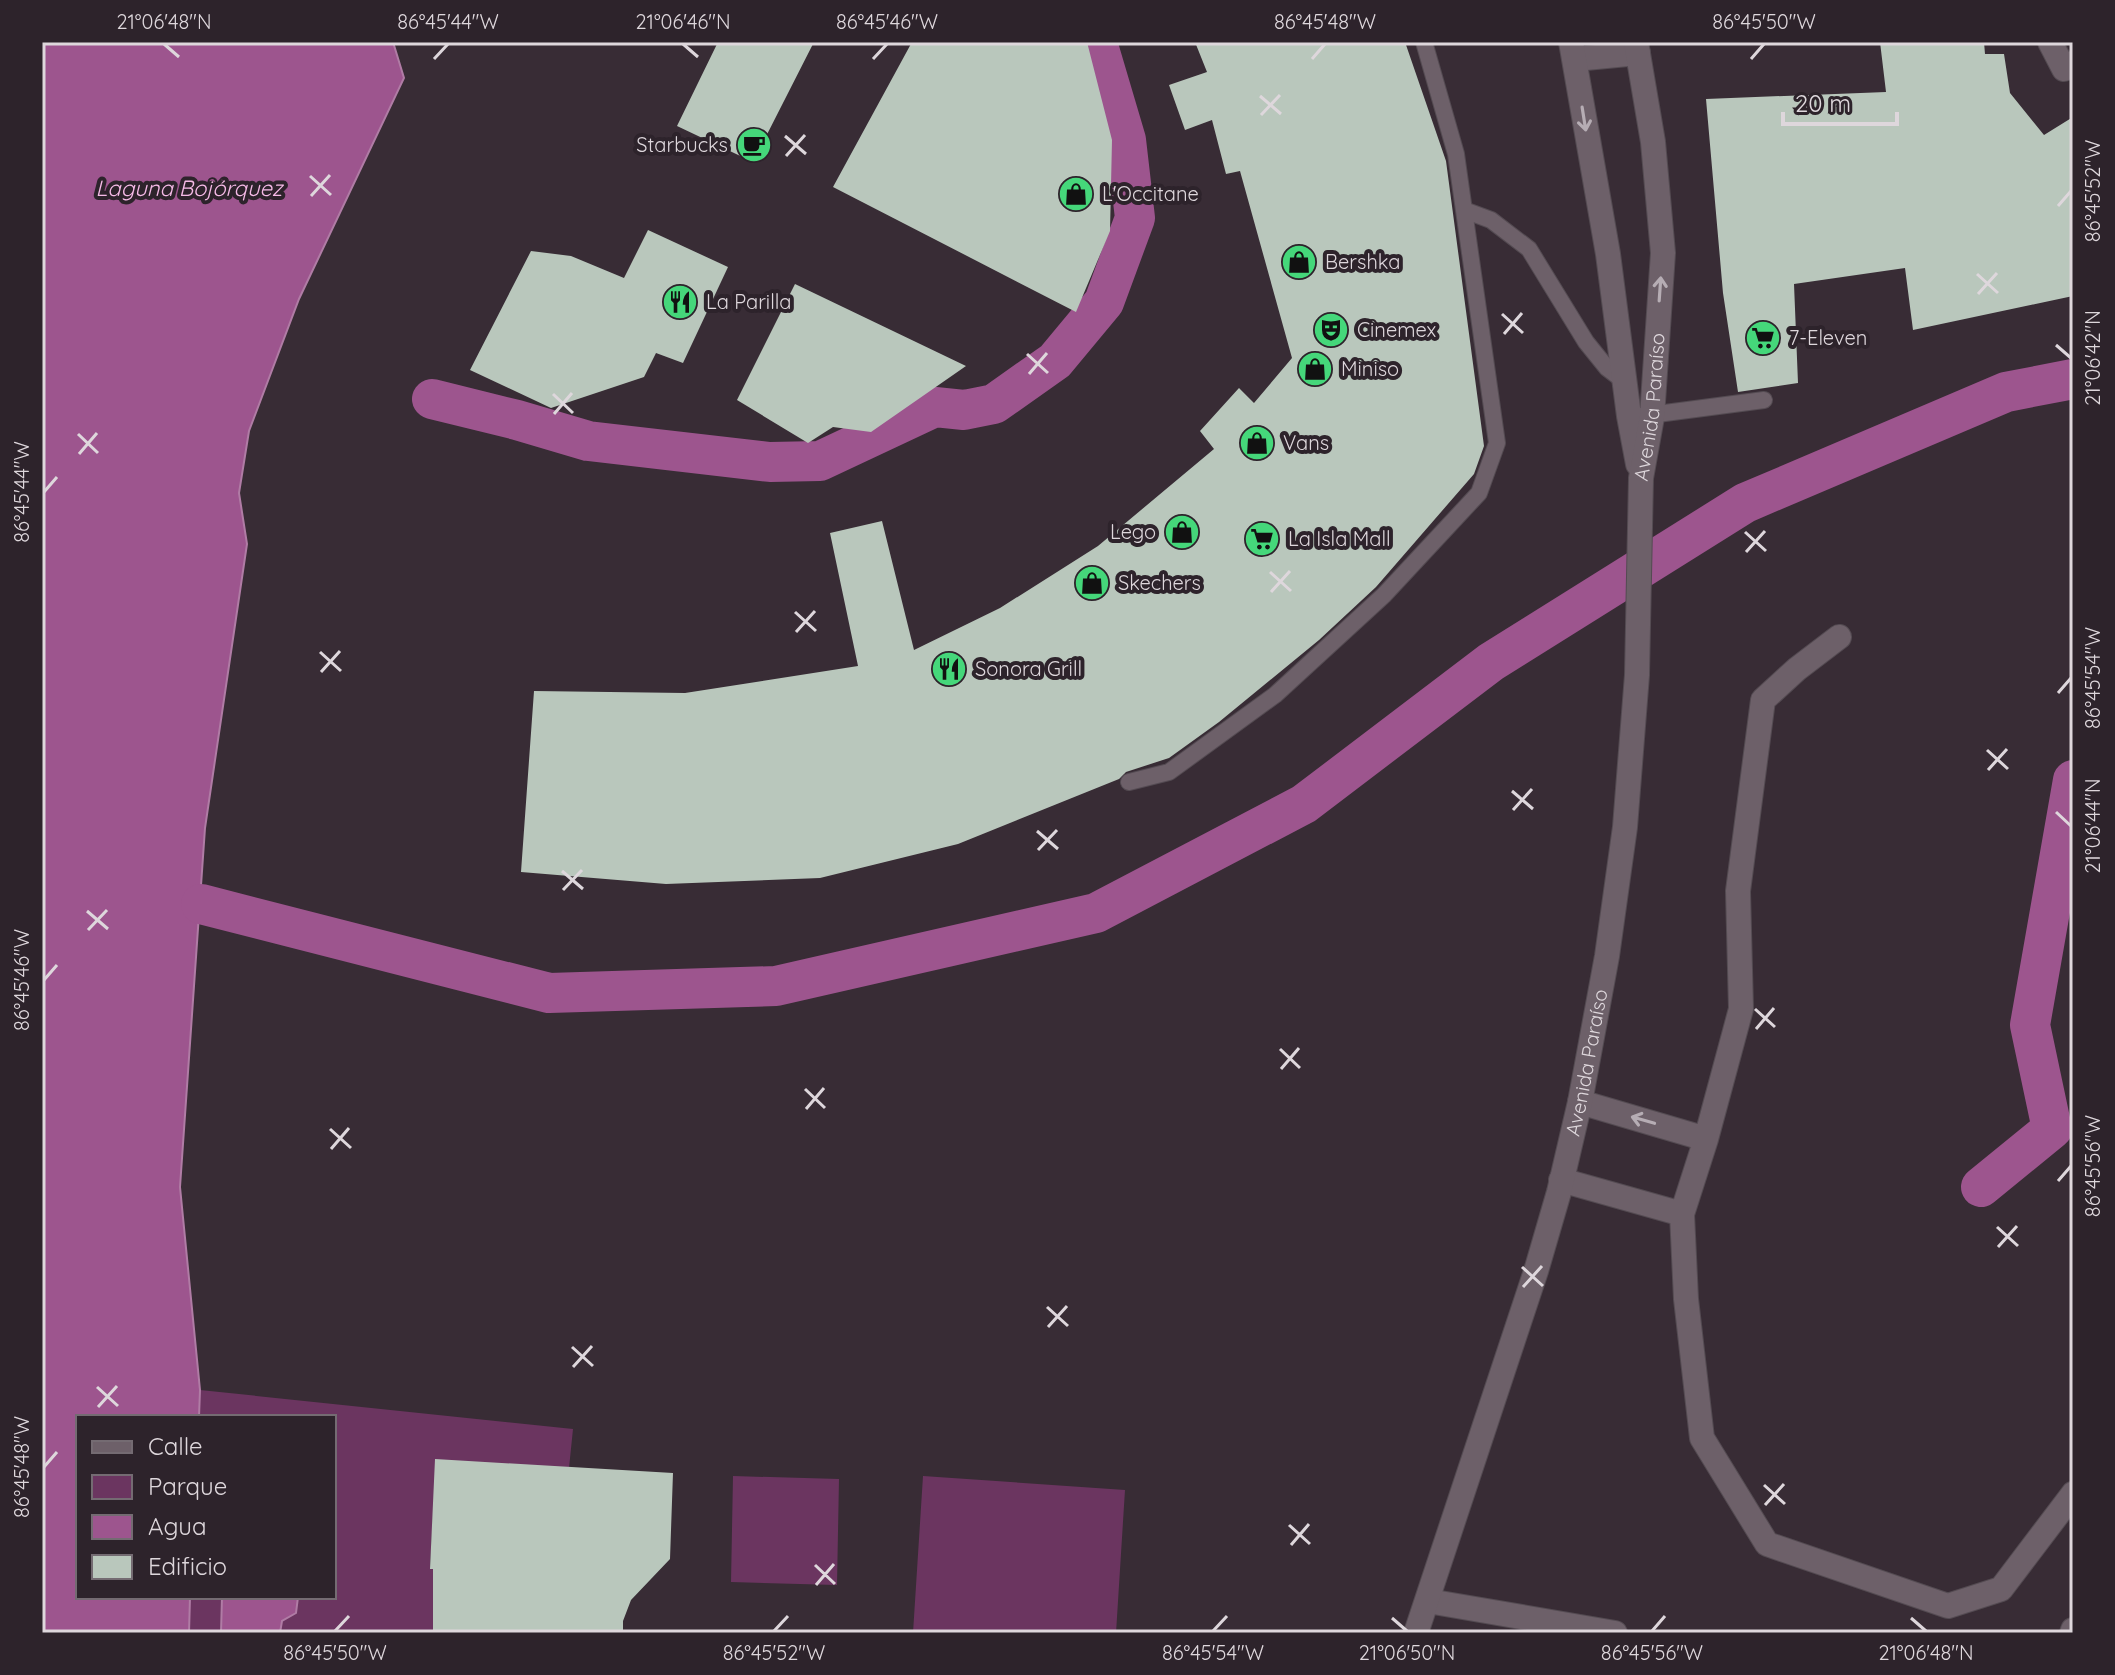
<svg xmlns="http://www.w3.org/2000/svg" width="2115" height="1675" viewBox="0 0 2115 1675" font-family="Quicksand,sans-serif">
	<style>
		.green { fill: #6b3560 }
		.water { fill: #9d558e; stroke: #b07ca5; stroke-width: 2 }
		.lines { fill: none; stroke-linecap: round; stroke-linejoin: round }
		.canal { stroke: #9d558e; stroke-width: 40 }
		.building { fill: #b9c7bc }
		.service-casing { stroke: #544b52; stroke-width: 18 }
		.pedestrian-casing { stroke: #544b52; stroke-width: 26 }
		.minor-casing { stroke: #544b52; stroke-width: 26 }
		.tertiary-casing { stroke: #544b52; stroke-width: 26 }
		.service { stroke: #6d6069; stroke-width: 16 }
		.pedestrian { stroke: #6d6069; stroke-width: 24 }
		.minor { stroke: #6d6069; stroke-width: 24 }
		.tertiary { stroke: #6d6069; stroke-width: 24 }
		.oneway { stroke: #b6adb4 }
		.ticks { fill: none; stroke: #ded7dc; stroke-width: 3 }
		.labels { text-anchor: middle; stroke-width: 8; stroke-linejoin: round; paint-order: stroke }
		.poi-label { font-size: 20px; fill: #ded7dc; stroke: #2d232b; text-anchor: start }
		.street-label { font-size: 20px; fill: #ded7dc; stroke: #2d232b }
		.water-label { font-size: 22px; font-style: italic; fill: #f6bae7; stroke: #2d232b }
		.neatline { fill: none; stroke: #ded7dc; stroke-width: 3 }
		.ticks-label { font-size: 20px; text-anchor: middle; fill: #ded7dc }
	</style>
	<rect width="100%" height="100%" fill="#382c35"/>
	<!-- green -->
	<path class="green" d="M200 1390 573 1429 569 1468 436 1460 430 1568 597 1578 496 1633H189L190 1597H334V1417H199Z
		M733 1476 839 1479 837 1585 731 1582Z
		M923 1476 1125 1490 1116 1633H913Z"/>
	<!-- water -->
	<path class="water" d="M42 42H393L404 78 299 299 249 431 239 493 247 544 205 828 180 1187 200 1390 199 1417H78V1597H190L189 1633H42Z
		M222 1597H298L296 1613 282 1621 280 1633H221Z"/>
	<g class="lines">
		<!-- canal -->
		<path class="canal" d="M432 399 517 420 588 441 770 462 820 461 935 407 964 410 994 404 1055 361 1104 302 1135 218 1126 140 1097 42
			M201 904 549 993 776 986 1096 913 1304 804 1491 662 1745 503 2006 392 2073 379
			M1981 1187 2052 1129 2030 1025 2073 780"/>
	</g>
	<!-- building -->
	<path class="building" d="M718 42H814L753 162 677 126Z
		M912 42H1087L1112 140 1110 231 1076 312 833 187Z
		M1195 42H1405L1446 161 1484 446 1474 474 1376 587 1319 640 1219 722 1169 758 1126 772 1119 779 958 844 820 878 666 884 521 872 534 691 685 693 858 666 830 533 882 521 914 650 1000 608 1098 546 1214 449 1200 431 1239 388 1254 403 1292 358 1240 171 1226 174 1212 120 1185 130 1169 85 1207 72Z
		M1880 42H1984L1985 54H2004L2010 93 2044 135 2073 117V296L1913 330 1905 268 1794 284 1798 383 1738 392 1723 293 1706 99 1886 92Z
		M648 230 728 267 683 363 656 353 644 377 551 408 470 370 531 251 571 256 624 278Z
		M795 284 966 366 871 432 833 427 808 443 737 400Z
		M435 1459 673 1473 670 1559 631 1600 623 1621V1633H433V1569H430Z"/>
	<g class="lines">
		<!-- service casing -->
		<g class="service-casing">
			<path id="service" d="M1464 210 1491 220 1529 249 1586 342 1607 368 1624 381
				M1642 416 1764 400
				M1129 782 1169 772 1275 695 1384 595 1479 493 1497 443 1456 154 1424 42"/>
		</g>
		<!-- pedestrian casing -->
		<g class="pedestrian-casing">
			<path id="pedestrian" d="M2050 42 2064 69 2073 63"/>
		</g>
		<!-- minor casing -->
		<g class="minor-casing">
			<path id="minor" d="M1575 59 1638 53
				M1839 637 1797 669 1763 700 1738 891 1741 1009 1706 1139 1682 1214 1686 1299 1702 1438 1767 1544 1948 1606 2001 1589 2073 1494
				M1580 1102 1706 1139
				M1561 1180 1682 1214
				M2072 1633 2073 1630"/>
		</g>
		<!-- tertiary casing -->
		<g class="tertiary-casing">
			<g id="tertiary">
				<path d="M1571 42 1608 254 1629 416 1638 464"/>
				<path d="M1428 1601 1615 1633"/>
				<path id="s1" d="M1416 1633 1536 1271 1559 1192 1580 1102 1607 956 1625 827 1637 675 1641 478 1652 417 1663 253 1653 142 1636 42"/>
			</g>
		</g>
		<!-- service -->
		<use href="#service" class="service"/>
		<!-- pedestrian -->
		<use href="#pedestrian" class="pedestrian"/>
		<!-- minor -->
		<use href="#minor" class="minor"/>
		<!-- tertiary -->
		<use href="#tertiary" class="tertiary"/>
	</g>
	<!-- one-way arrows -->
	<defs><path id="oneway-shaft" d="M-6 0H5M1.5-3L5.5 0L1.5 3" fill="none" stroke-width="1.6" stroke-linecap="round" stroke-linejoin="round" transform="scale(2)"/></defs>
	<g class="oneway">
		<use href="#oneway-shaft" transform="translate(1584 119) rotate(81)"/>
		<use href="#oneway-shaft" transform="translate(1660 289) rotate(-86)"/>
		<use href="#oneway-shaft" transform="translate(1643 1120) rotate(-164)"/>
	</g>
	<!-- ticks -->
	<path class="ticks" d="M164 44 179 57M683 44 698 57M434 59 448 44M873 59 887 44M1312 59 1325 44M1751 59 1764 44M1260 96 1281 114M1261 115 1280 95M785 136 806 154M786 156 805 135M310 176 331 195M311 196 330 175M2058 206 2071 191M1977 274 1998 293M1978 294 1997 273M1502 314 1523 333M1504 334 1522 313M2056 345 2071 358M1027 354 1048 373M1029 374 1047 353M553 394 573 413M554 414 572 393M78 434 98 453M79 454 97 433M44 492 57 477M1745 532 1766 551M1746 552 1765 531M1270 572 1291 591M1271 592 1290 571M795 612 816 631M796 632 815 611M320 652 341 671M321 672 340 651M2058 693 2071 678M1987 750 2008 769M1988 770 2007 749M1512 791 1533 809M1513 810 1532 789M2056 812 2071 826M1037 831 1058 849M1038 850 1057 830M562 871 583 889M563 890 582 870M87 911 108 929M88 930 107 910M44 980 57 965M1755 1009 1775 1027M1756 1029 1774 1008M1280 1049 1300 1068M1281 1069 1299 1048M805 1089 825 1108M806 1109 824 1088M330 1129 351 1148M331 1149 349 1128M2058 1181 2071 1166M1997 1227 2018 1246M1998 1247 2017 1226M1522 1267 1543 1286M1523 1287 1542 1266M1047 1307 1068 1326M1048 1327 1067 1306M572 1347 593 1366M573 1367 592 1346M97 1387 118 1406M98 1407 117 1386M44 1467 57 1452M1764 1485 1785 1504M1765 1505 1784 1484M1289 1525 1310 1544M1291 1545 1309 1524M815 1565 835 1584M816 1585 834 1564M1392 1618 1407 1631M1911 1618 1926 1631M335 1631 349 1616M774 1631 788 1616M1213 1631 1227 1616M1652 1631 1665 1616"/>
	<!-- icons -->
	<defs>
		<g id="cafe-disc" transform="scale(1.8)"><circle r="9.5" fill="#45d77a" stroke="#2d232b"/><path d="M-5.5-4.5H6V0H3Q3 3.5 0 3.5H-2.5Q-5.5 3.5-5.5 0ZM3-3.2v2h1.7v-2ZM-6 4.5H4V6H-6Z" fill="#111"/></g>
		<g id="shop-disc" transform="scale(1.8)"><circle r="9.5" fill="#45d77a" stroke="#2d232b"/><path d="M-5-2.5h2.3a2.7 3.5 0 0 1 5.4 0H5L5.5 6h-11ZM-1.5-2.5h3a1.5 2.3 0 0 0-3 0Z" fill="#111"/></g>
		<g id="restaurant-disc" transform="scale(1.8)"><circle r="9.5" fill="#45d77a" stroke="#2d232b"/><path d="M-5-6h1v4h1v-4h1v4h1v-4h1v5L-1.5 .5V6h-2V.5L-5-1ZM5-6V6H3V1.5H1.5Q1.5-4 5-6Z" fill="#111"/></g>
		<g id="theatre-disc" transform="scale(1.8)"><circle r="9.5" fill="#45d77a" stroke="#2d232b"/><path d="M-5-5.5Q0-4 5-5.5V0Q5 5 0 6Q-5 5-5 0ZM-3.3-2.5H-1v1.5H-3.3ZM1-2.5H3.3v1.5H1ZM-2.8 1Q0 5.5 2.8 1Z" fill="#111"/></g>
		<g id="supermarket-disc" transform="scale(1.8)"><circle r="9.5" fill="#45d77a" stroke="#2d232b"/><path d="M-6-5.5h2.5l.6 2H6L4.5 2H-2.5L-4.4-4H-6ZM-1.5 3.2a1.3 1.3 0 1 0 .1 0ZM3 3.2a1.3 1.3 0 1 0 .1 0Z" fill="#111"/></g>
	</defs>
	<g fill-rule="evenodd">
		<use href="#cafe-disc" x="754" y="145"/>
		<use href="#shop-disc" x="1076" y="194"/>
		<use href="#shop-disc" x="1299" y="262"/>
		<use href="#restaurant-disc" x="680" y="302"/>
		<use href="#theatre-disc" x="1331" y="330"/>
		<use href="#supermarket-disc" x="1763" y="338"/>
		<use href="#shop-disc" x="1315" y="369"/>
		<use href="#shop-disc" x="1257" y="443"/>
		<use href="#shop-disc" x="1182" y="532"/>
		<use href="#supermarket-disc" x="1262" y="539"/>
		<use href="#shop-disc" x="1092" y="583"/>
		<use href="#restaurant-disc" x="949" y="669"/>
	</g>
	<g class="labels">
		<!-- poi labels -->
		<g class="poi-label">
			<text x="728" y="152" text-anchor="end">Starbucks</text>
			<text x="1102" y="201">L'Occitane</text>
			<text x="1325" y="269">Bershka</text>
			<text x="706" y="309">La Parilla</text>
			<text x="1357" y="337">Cinemex</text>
			<text x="1789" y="345">7-Eleven</text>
			<text x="1341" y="376">Miniso</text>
			<text x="1283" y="450">Vans</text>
			<text x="1156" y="539" text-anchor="end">Lego</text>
			<text x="1288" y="546">La Isla Mall</text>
			<text x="1118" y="590">Skechers</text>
			<text x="975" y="676">Sonora Grill</text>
		</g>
		<!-- street labels -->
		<g class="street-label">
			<text dy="7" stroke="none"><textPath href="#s1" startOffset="1256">Avenida Paraíso</textPath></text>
			<text dy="7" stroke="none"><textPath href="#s1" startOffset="596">Avenida Paraíso</textPath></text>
		</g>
		<!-- water labels -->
		<g class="water-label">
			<text x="189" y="196">Laguna Bojórquez</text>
		</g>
	</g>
	<!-- border -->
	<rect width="2115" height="1675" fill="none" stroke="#2d232b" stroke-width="88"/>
	<!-- legend -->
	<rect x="76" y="1415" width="260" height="184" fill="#2d232b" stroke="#746b72" stroke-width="2"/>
	<rect x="92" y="1441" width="40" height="12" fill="#6d6069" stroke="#746b72" stroke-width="2"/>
	<text x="148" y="1455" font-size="24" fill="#ded7dc">Calle</text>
	<rect x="92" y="1475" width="40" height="24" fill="#6b3560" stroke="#746b72" stroke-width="2"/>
	<text x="148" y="1495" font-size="24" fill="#ded7dc">Parque</text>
	<rect x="92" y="1515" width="40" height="24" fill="#9d558e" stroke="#746b72" stroke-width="2"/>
	<text x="148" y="1535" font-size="24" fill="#ded7dc">Agua</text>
	<rect x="92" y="1555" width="40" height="24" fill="#b9c7bc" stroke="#746b72" stroke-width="2"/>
	<text x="148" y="1575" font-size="24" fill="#ded7dc">Edificio</text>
	<!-- scale -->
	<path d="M1783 112v12h114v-12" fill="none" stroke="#ded7dc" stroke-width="4"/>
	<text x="1795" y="112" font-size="24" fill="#ded7dc" stroke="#2d232b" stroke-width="6" paint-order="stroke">20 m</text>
	<rect x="44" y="44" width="2027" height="1587" class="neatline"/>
	<g class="ticks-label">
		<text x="164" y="29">21°06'48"N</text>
		<text x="448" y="29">86°45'44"W</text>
		<text x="683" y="29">21°06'46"N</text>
		<text x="887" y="29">86°45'46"W</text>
		<text x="1325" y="29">86°45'48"W</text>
		<text x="1764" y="29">86°45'50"W</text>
		<text transform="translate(2093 191) rotate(-90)" y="7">86°45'52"W</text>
		<text transform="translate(2093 358) rotate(-90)" y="7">21°06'42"N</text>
		<text transform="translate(22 492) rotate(-90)" y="7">86°45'44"W</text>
		<text transform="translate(2093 678) rotate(-90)" y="7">86°45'54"W</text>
		<text transform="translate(2093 826) rotate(-90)" y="7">21°06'44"N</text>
		<text transform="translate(22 980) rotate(-90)" y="7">86°45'46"W</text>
		<text transform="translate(2093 1166) rotate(-90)" y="7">86°45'56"W</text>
		<text transform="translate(22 1467) rotate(-90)" y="7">86°45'48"W</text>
		<text x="335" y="1660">86°45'50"W</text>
		<text x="774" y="1660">86°45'52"W</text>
		<text x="1213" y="1660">86°45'54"W</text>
		<text x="1407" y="1660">21°06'50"N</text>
		<text x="1652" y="1660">86°45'56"W</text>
		<text x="1926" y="1660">21°06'48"N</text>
	</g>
</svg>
